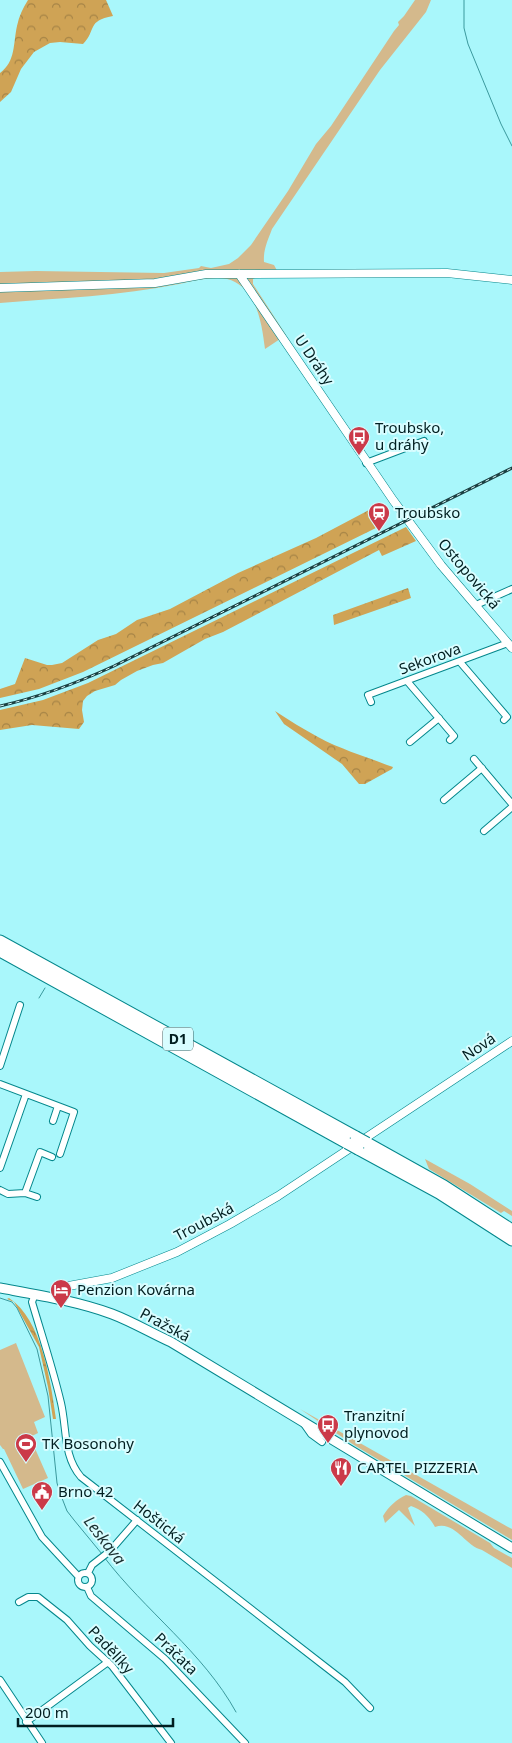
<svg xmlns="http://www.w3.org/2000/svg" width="512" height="1743" viewBox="0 0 512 1743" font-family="'Noto Sans',sans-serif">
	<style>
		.grass { fill: #d4b98c }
		.forest { fill: url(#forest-crowns) }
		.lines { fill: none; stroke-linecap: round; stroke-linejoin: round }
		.stream { stroke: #3b999d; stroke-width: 1 }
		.minor-casing { stroke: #04878c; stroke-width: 8 }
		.tertiary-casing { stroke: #04878c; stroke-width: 9 }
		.secondary-casing { stroke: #04878c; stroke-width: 11 }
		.motorway-casing { stroke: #04878c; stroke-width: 13 }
		.minor { stroke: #fff; stroke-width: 6 }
		.tertiary { stroke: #fff; stroke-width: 8 }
		.secondary { stroke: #fff; stroke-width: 9 }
		.motorway { stroke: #fff; stroke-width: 11 }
		.rail-casing { stroke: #1b4042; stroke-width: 3 }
		.rail { stroke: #d8fdff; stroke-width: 1; stroke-dasharray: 4; stroke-linecap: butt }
		.motorway-bridge-casing { stroke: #04878c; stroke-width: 13; stroke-linecap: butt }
		.motorway-bridge { stroke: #fff; stroke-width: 11 }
		.labels { text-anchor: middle; stroke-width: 4; stroke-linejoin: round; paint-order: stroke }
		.shield { fill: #d8fdff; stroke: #416163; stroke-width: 1 }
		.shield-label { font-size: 14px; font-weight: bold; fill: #001e20 }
		.street-label { font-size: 15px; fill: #001e20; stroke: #d8fdff }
		.poi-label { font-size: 15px; fill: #001e20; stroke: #d8fdff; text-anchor: start }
		.water-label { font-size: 16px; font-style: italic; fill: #192f30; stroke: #d8fdff }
	</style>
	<defs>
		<pattern id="forest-crowns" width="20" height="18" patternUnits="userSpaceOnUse" patternTransform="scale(1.25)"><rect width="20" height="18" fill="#cfa355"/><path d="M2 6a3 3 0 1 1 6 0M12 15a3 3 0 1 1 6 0" fill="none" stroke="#a68446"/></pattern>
	</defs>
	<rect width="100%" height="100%" fill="#a9f7fb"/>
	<!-- grass -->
	<path class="grass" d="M415 0H431L426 12 380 70 272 229C268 240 263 250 264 262L274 265 281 278H255L253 279V284L286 335 265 349C262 326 258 294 235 282 222 274 193 281 179 284 120 296 60 298 0 303V272L36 271 164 273 199 268 201 266 211 268 229 264 238 258 251 245 288 191 316 144 331 126 394 31 399 25 398 22 404 16Z
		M425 1159 470 1184 512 1211V1216L504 1211 501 1213 429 1169Z
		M16 1343 45 1417 34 1422 38 1433 30 1437 48 1478 23 1489 4 1449H3L0 1445V1350Z
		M300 1409 508 1527 512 1529V1540L354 1445Z
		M406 1495 411 1496 490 1543 494 1548 512 1558V1568L482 1550C465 1546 455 1520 435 1527 429 1516 422 1510 411 1506L408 1508 415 1526 399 1510 385 1523 383 1516C388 1507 397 1499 406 1495Z"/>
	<!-- forest -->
	<path class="forest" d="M28 0H106L113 16C86 21 97 30 83 44L60 42 50 43 34 52 21 69 11 92 0 102V73C16 61 13 44 17 26 19 16 23 8 28 0Z
		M369 510 380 526 83 672 39 689 0 698V689L15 684 25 658 47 665H52L62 663 98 640 116 634 137 620 170 609 238 573 316 538Z
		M406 527 416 541 382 556 379 550 223 632 205 639 163 663 153 665 137 671 121 680 115 685 95 691 87 696 83 701 82 710 84 722 79 729 32 725 0 730V710L43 700 88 683Z
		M408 588 411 598 334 625 333 615Z
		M275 711C289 720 303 729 318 737 340 749 364 756 387 765L393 767 392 769 365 784H359L342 764 284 724Z
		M9 1298C42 1319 51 1383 56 1419H53L48 1387 39 1347 14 1302 7 1299Z"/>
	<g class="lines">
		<!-- stream -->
		<path class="stream" d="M464 0V28L468 44 501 124 512 146
			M39 998 45 988
			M0 1298 12 1302 17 1308 37 1349 48 1396 57 1483 60 1493 67 1511 74 1520 102 1554
			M104 1557C145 1611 203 1652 236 1712"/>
		<!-- minor casing -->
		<g class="minor-casing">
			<path id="minor" d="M366 463 424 441
				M476 605 512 589
				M460 662 507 717 504 720
				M407 681 454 736 450 740
				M371 702 368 695 508 643
				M410 742 439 718
				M474 759 512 804
				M444 800 482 768
				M484 831 512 807
				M0 1066 20 1005
				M0 1084 74 1112 60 1154
				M53 1121 58 1106
				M0 1168 26 1094
				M0 1190 8 1194 25 1193 37 1197
				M25 1193 40 1152 52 1157
				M35 1294 32 1302C42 1336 53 1369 61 1403 67 1429 63 1456 81 1477L345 1682 370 1708
				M304 1424 311 1434 322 1442
				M0 1462 42 1537 78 1576
				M78 1580a7 7 0 1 1 14 0a7 7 0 1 1-14 0Z
				M88 1573 92 1565 110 1551 137 1520
				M87 1587 91 1596 165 1659 245 1743
				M19 1602 28 1597H38L67 1620 90 1646 112 1666 171 1743
				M0 1680 42 1743
				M26 1722 108 1662"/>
		</g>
		<!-- tertiary casing -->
		<g class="tertiary-casing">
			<path id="tertiary" d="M239 274 393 500 441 565 512 648
				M0 288 155 283 206 274H239L447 273 512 280
				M54 1298 58 1290 63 1287 112 1278 177 1252 230 1224 278 1196 512 1041"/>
		</g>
		<!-- secondary casing -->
		<g class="secondary-casing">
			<path id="secondary" d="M0 1288C38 1295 76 1301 112 1314 133 1322 151 1333 171 1342L512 1548"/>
		</g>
		<!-- motorway casing -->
		<g class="motorway-casing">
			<path id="motorway" d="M0 941 356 1137
				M0 951 347 1143
				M367 1143 444 1186 512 1230
				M358 1149 439 1193 512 1240"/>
		</g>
		<!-- minor -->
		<use href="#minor" class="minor"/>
		<!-- tertiary -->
		<use href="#tertiary" class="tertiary"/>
		<!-- secondary -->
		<use href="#secondary" class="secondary"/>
		<!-- motorway -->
		<use href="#motorway" class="motorway"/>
		<!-- rail casing -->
		<g class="rail-casing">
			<path id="rail" d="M0 706C40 697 77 683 114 666L512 468"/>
		</g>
		<!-- rail -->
		<use href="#rail" class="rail"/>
		<!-- motorway-bridge casing -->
		<g class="motorway-bridge-casing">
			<path id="motorway-bridge" d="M356 1137 367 1143
				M347 1143 358 1149"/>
		</g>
		<!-- motorway-bridge -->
		<use href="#motorway-bridge" class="motorway-bridge"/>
	</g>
	<!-- icons -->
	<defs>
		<g id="bus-pin" transform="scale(1.125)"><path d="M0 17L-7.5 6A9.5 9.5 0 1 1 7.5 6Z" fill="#cb3a49" stroke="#d8fdff"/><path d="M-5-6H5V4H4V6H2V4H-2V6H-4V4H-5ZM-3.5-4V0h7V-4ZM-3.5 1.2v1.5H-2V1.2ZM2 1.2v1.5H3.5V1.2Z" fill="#fff"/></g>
		<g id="station-pin" transform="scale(1.125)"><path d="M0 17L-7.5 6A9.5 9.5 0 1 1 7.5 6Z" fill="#cb3a49" stroke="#d8fdff"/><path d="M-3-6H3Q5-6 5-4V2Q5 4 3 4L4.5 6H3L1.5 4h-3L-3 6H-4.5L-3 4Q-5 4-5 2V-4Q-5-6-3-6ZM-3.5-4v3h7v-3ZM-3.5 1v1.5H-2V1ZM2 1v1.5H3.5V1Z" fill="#fff"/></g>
		<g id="hotel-pin" transform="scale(1.125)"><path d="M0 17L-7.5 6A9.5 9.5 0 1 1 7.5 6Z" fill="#cb3a49" stroke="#d8fdff"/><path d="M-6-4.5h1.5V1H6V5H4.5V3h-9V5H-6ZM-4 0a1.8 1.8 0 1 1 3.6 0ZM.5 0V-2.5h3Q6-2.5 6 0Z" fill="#fff"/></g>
		<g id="stadium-pin" transform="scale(1.125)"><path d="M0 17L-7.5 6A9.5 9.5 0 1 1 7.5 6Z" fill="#cb3a49" stroke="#d8fdff"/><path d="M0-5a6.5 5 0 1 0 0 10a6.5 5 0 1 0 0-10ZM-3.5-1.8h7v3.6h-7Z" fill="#fff"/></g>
		<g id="restaurant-pin" transform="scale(1.125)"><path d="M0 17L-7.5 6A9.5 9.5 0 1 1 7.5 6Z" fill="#cb3a49" stroke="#d8fdff"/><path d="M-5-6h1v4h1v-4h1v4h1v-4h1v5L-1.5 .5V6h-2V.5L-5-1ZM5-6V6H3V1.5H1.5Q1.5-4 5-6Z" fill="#fff"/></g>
		<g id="civic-pin" transform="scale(1.125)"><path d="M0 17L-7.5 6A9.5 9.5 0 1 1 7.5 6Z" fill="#cb3a49" stroke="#d8fdff"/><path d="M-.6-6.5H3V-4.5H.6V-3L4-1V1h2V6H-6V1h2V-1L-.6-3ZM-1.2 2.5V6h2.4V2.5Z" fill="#fff"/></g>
	</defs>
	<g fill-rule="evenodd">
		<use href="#bus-pin" x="359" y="437"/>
		<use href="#station-pin" x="379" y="513"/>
		<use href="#hotel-pin" x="61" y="1290"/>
		<use href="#bus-pin" x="328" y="1425"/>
		<use href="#stadium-pin" x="26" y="1444"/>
		<use href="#restaurant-pin" x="341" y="1468"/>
		<use href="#civic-pin" x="42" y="1492"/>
	</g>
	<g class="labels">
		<!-- shield labels -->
		<rect class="shield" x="163" y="1027.5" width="30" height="23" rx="4"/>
		<g class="shield-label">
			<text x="178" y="1044">D1</text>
		</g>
		<!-- street labels -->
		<g class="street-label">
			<text transform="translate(314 360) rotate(56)" y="5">U Dráhy</text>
			<text transform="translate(469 574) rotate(50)" y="5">Ostopovická</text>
			<text transform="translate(430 659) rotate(-20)" y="5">Sekorova</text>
			<text transform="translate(479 1047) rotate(-34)" y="5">Nová</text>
			<text transform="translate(204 1222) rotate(-28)" y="5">Troubská</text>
			<text transform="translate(165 1325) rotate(28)" y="5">Pražská</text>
			<text transform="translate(159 1522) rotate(38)" y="5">Hoštická</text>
			<text transform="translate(111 1650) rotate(47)" y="5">Padělíky</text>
			<text transform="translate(176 1654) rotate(44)" y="5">Práčata</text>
		</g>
		<!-- poi labels -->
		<g class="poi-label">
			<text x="375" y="433">Troubsko,<tspan x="375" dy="17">u dráhy</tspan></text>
			<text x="395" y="518">Troubsko</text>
			<text x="77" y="1295">Penzion Kovárna</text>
			<text x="344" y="1421">Tranzitní<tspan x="344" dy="17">plynovod</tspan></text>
			<text x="42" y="1449">TK Bosonohy</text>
			<text x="357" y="1473">CARTEL PIZZERIA</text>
			<text x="58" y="1497">Brno 42</text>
		</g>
		<!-- water labels -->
		<g class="water-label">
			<text transform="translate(105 1540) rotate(52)" y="6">Leskava</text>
		</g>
	</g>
	<!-- scale -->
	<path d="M18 1718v8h155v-8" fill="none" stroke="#001e20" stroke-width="2.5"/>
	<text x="25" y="1718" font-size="15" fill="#001e20" stroke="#d8fdff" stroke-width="4" paint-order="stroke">200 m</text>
</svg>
